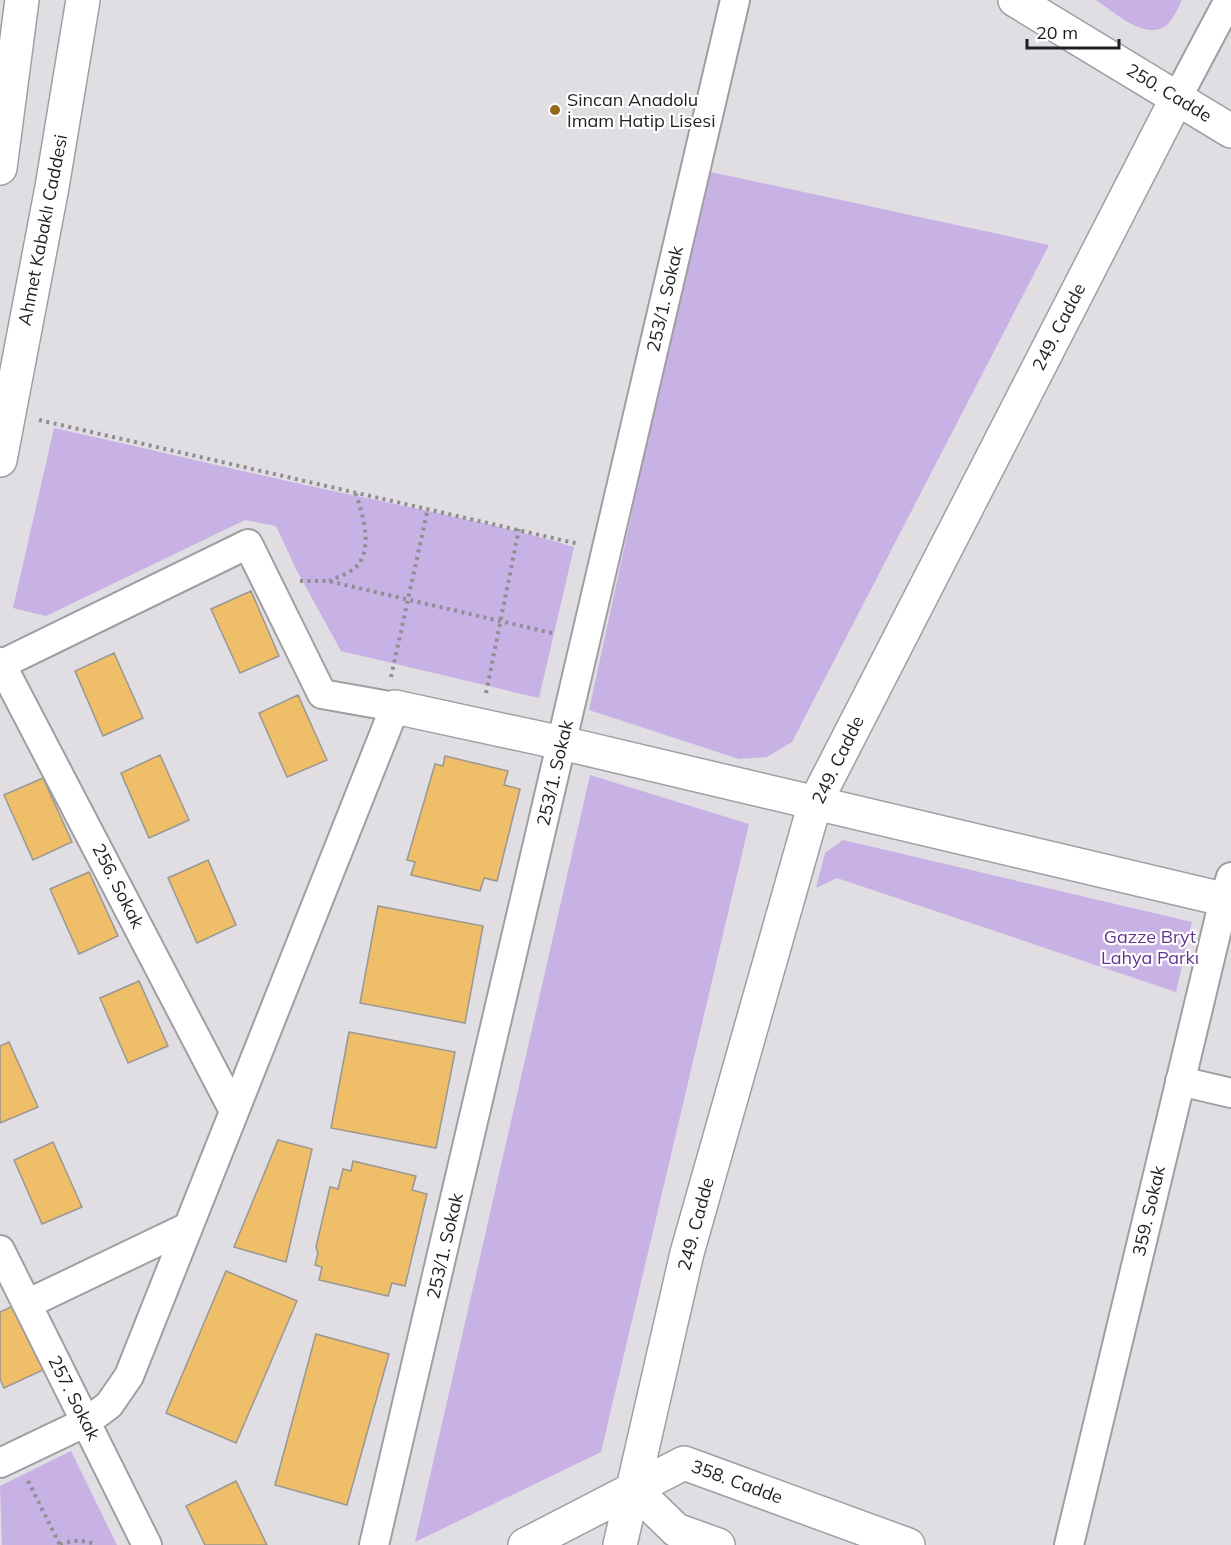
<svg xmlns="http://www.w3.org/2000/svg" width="1231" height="1545" viewBox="0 0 1231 1545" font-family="Mulish,sans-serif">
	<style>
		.green { fill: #c8b1e4 }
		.building { fill: #eebe69; stroke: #9a9792; stroke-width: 1.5 }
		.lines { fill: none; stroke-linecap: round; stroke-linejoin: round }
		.street-casing { stroke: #a09ea3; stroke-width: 32 }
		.secondary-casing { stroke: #a09ea3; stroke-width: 36 }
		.path { stroke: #908e92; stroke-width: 4; stroke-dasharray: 3 4.5; stroke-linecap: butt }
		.street { stroke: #fff; stroke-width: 28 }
		.secondary { stroke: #fff; stroke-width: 33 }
		.poi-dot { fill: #926912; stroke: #fff; stroke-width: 2 }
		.labels { text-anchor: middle; stroke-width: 4.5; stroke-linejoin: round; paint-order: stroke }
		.street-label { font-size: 18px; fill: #201f21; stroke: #fff }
		.poi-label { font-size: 18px; fill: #201f21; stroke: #fff; text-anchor: start }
		.park-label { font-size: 18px; fill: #63348f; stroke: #fff }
	</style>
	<rect width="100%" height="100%" fill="#e0dde3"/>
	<!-- green -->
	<path class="green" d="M1096 0H1182C1178 8 1174 18 1168 24 1147 43 1114 12 1096 0Z
		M706 171 1049 245 792 742 767 757 739 759 589 710Z
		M54 428C153 450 253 474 352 495 427 511 501 525 574 547L539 698 341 651 296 569 276 526 245 520 46 616 13 608Z
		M590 775 749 824 601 1452 415 1542Z
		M843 840 1192 922 1176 992 837 878 816 888 825 853Z
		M71 1451 117 1545H2L0 1486Z"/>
	<!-- building -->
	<path class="building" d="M251 591 279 656 240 673 211 609Z
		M114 653 143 718 103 736 75 671Z
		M298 695 327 760 287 777 259 713Z
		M160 755 189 820 149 838 121 773Z
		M445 756 508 771 504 785 520 789 497 881 484 878 480 891 411 875 415 862 407 860 435 764 443 766Z
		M43 778 72 842 33 860 4 795Z
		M208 860 236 925 197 943 168 878Z
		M89 872 118 936 79 954 50 889Z
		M378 906 483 926 465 1023 360 1003Z
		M139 981 168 1046 128 1063 100 998Z
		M349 1032 455 1052 436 1148 331 1128Z
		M9 1042 38 1107 0 1123V1046Z
		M278 1140 312 1149 286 1262 234 1247Z
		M53 1142 82 1207 42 1224 14 1160Z
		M353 1161 416 1176 412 1190 427 1194 405 1286 392 1283 388 1296 319 1280 322 1267 315 1265 318 1253 316 1247 330 1187 338 1189 343 1169 351 1171Z
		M226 1271 297 1301 236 1443 166 1413Z
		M15 1305 43 1370 4 1388 0 1379V1312Z
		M316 1334 389 1354 347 1505 275 1485Z
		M236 1481 267 1545H205L186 1506Z"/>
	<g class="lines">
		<!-- street casing -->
		<g class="street-casing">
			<path id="street" d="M1177 98 1229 0
				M0 662 234 1111
				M0 668 2 664 248 544 322 694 395 707 129 1376 109 1405 86 1422 0 1463
				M1180 1081 1231 1093
				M0 1250 147 1545
				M27 1304 188 1227
				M374 1545 735 0
				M1069 1545 1224 900 1231 877"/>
		</g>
		<!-- secondary casing -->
		<g class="secondary-casing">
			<path id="secondary" d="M1015 0 1231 131
				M0 168 22 0
				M0 460 52 187 83 0
				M395 707 562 743 1231 901
				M633 1488 676 1530 718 1545
				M525 1545 684 1463 908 1545
				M620 1545 687 1253 815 803 1177 98"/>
		</g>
		<!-- path -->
		<path class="path" d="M39 420 579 544
			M300 581H328L556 634
			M329 581C337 577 348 574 355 568 374 550 363 515 356 494
			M391 677 428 508
			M486 693 519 529
			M28 1481 60 1545
			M60 1545C72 1540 84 1539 96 1545"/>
		<!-- street -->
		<use href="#street" class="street"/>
		<!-- secondary -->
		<use href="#secondary" class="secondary"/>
	</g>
	<!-- markers -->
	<circle class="poi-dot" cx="555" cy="110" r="6"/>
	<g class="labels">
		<!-- street labels -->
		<g class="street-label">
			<text transform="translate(1169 93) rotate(31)" y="6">250. Cadde</text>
			<text transform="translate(43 230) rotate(-79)" y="6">Ahmet Kabaklı Caddesi</text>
			<text transform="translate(665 299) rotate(-77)" y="6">253/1. Sokak</text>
			<text transform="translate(1059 327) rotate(-63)" y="6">249. Cadde</text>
			<text transform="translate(838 760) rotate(-64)" y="6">249. Cadde</text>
			<text transform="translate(555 773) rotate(-77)" y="6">253/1. Sokak</text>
			<text transform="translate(118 886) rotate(63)" y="6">256. Sokak</text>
			<text transform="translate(1149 1211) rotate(-77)" y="6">359. Sokak</text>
			<text transform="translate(696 1224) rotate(-75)" y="6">249. Cadde</text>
			<text transform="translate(445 1246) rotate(-77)" y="6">253/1. Sokak</text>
			<text transform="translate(74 1398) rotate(63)" y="6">257. Sokak</text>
			<text transform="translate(737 1482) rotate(20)" y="6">358. Cadde</text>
		</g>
		<!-- poi labels -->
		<g class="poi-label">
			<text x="567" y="106">Sincan Anadolu<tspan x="567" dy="21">İmam Hatip Lisesi</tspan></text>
		</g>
		<!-- park labels -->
		<g class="park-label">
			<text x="1150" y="943">Gazze Bryt<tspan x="1150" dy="21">Lahya Parkı</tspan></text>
		</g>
	</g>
	<!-- scale -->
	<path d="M1027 39v9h92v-9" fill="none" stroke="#201f21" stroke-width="3"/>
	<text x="1036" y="39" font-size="18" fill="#201f21" stroke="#ffffff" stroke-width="4.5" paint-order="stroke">20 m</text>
</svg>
